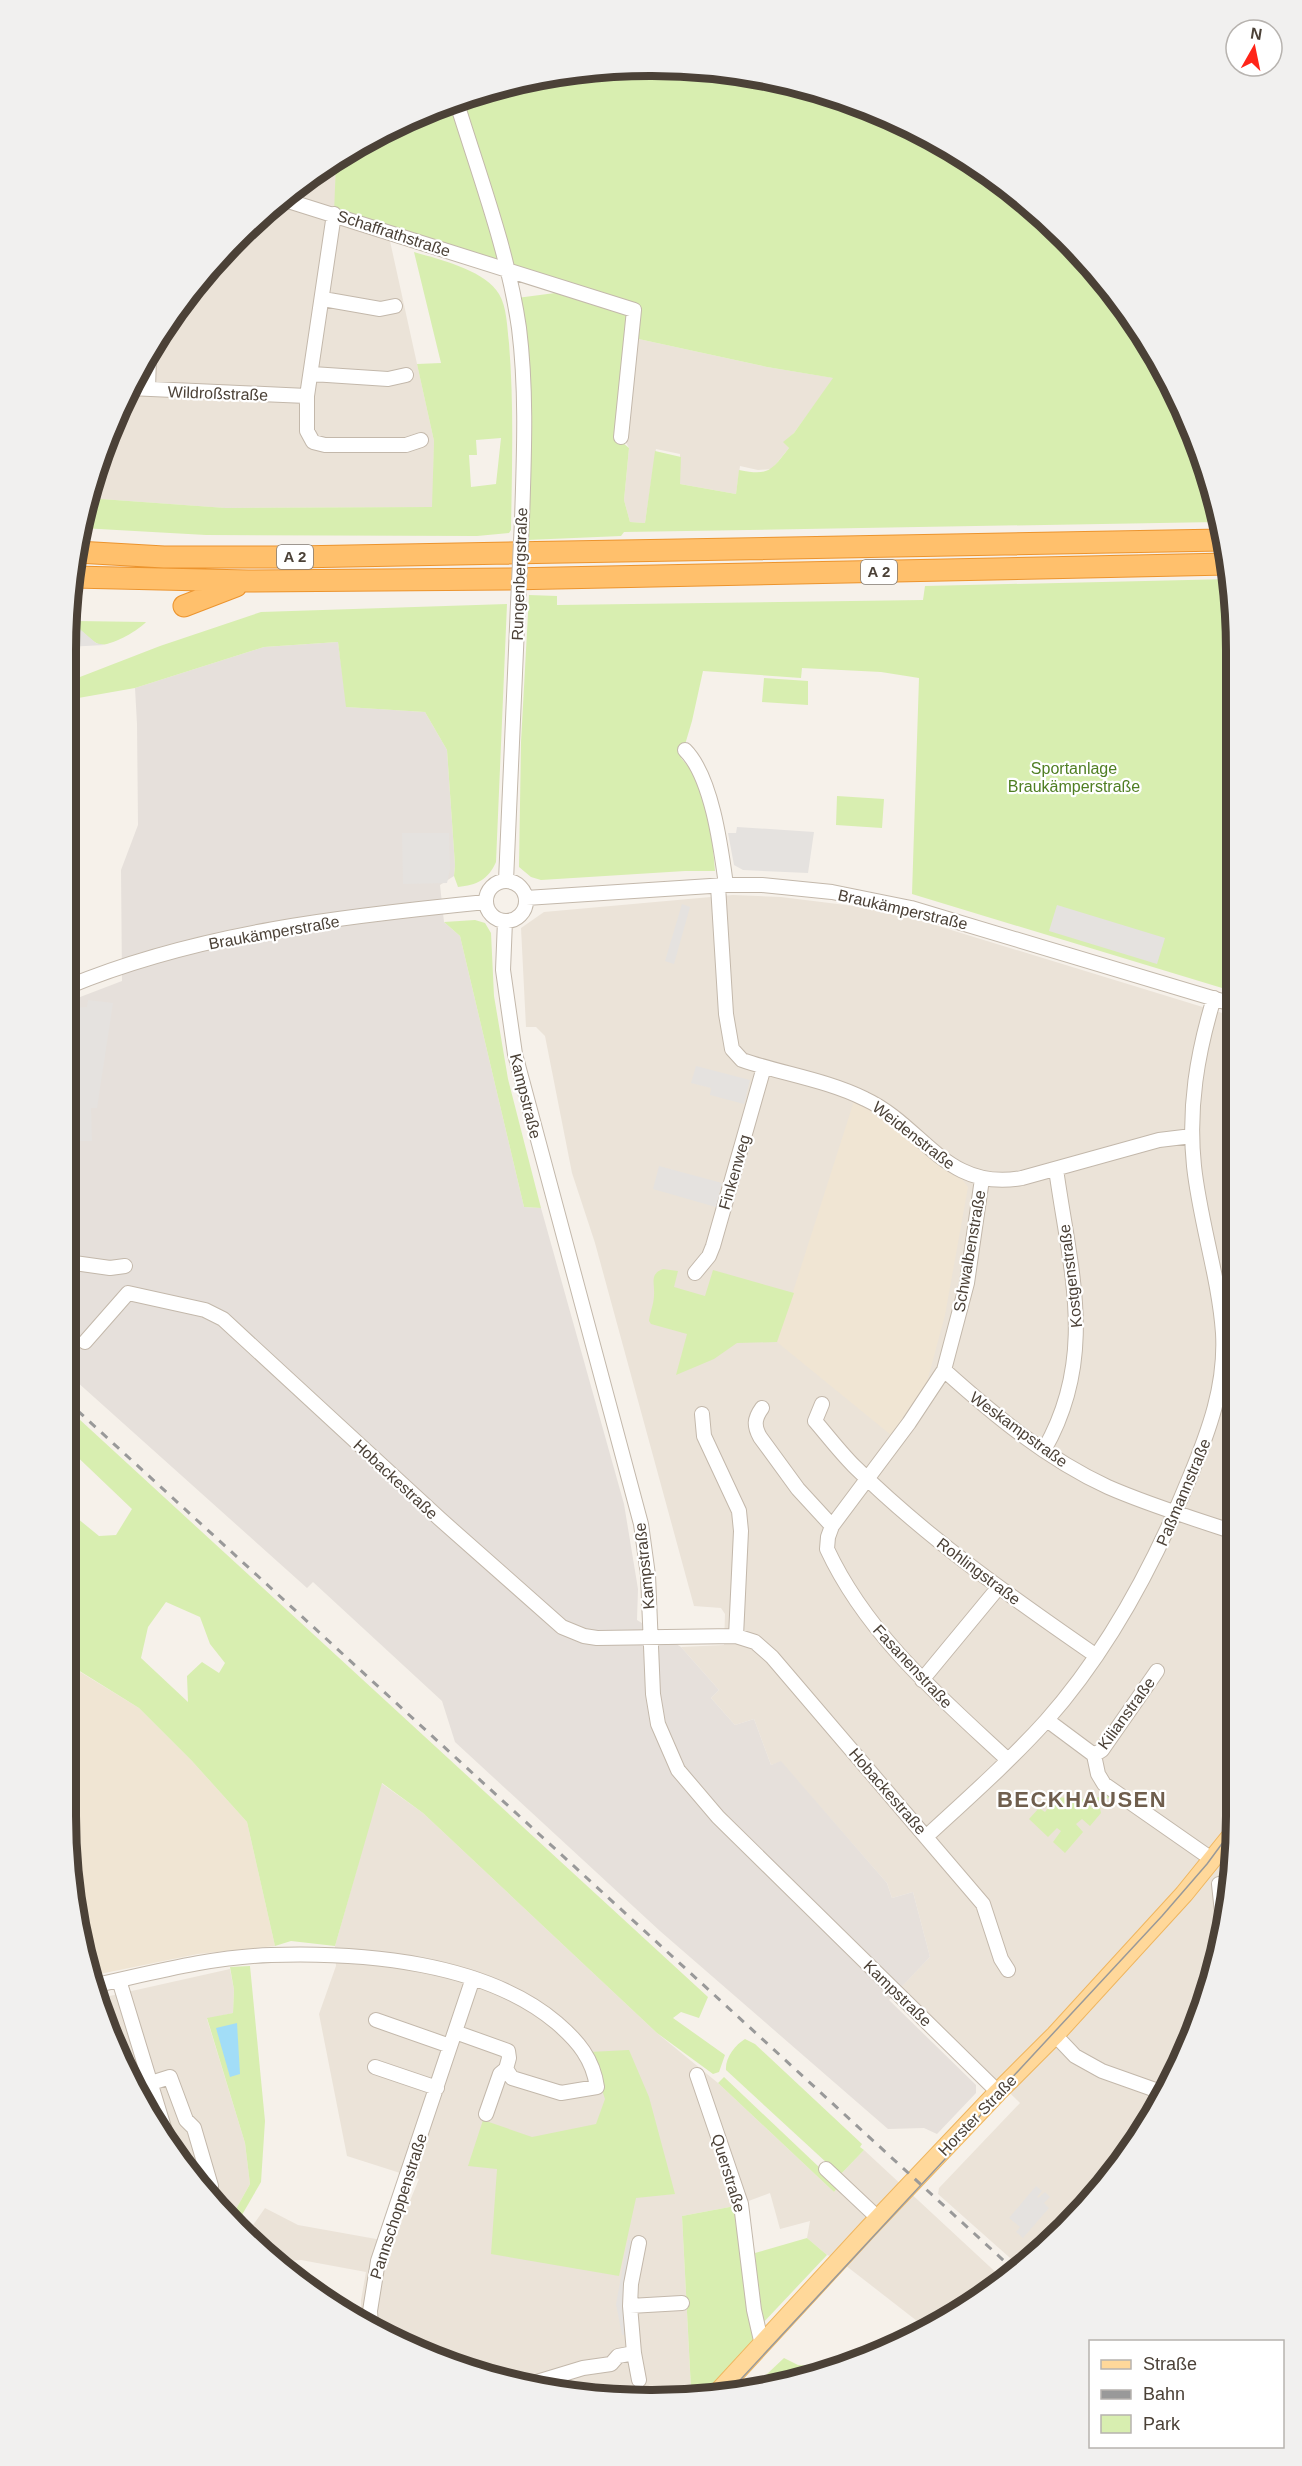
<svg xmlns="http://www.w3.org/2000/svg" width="1302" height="2466" viewBox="0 0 1302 2466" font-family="Helvetica,sans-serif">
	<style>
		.residential { fill: #ebe3d8 }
		.industrial { fill: #e6e0db }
		.education { fill: #f0e5d3 }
		.green { fill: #d8eeb0; fill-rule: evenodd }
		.parking { fill: #e5e2df }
		.water { fill: #a2ddf7 }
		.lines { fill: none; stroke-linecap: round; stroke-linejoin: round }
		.minor-casing { stroke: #c3b8ab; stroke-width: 16 }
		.major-casing { stroke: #efb65f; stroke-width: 20 }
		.highway-casing { stroke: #ec942e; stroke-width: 23 }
		.minor { stroke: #fff; stroke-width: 14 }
		.major { stroke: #ffd89a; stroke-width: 18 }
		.highway { stroke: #ffc06c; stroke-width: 21 }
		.tram { stroke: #999; stroke-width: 1.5 }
		.rail { stroke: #999; stroke-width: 3; stroke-dasharray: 8 8; stroke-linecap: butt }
		.minor-bridge-casing { stroke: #c3b8ab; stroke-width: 16; stroke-linecap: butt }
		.minor-bridge { stroke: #fff; stroke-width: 14 }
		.labels { text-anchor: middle; stroke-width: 4.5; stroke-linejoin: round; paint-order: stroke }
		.shield { fill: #fff; stroke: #817a73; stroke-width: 1.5 }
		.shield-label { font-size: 15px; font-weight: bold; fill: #4b4137 }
		.street-label { font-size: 16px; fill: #4b4137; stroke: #fff }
		.park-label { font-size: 16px; fill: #4f7e22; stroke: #fff }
		.district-label { font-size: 22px; font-weight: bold; letter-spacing: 1.5px; fill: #6f5e4d; stroke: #fff }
		.rim { fill: none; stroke: #4b4137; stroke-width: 8 }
	</style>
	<rect width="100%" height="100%" fill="#f6f1ea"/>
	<!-- residential -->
	<path class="residential" d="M336 161 335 214 388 232 434 441 433 507 225 508 87 498 126 392 187 295 266 211Z
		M634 338 767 367 834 378 794 433 784 442 789 448 772 469 758 470 740 466 736 494 680 484V454L656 449 645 523 630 522 624 500 629 448 623 437Z
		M733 895 781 897 886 910 1232 1016 1235 1853 1216 1967 1176 2074 1115 2171 1064 2229 1019 2266 938 2194 939 2188 1020 2103 901 1987 930 1957 913 1892 892 1898 887 1883 781 1762 771 1765 754 1719 735 1725 711 1698 719 1690 681 1647 724 1645 725 1614 721 1608 694 1606 595 1243 572 1173 545 1036 536 1027H526L521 928 544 912Z
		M381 1783 423 1813 657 2033 718 2083 834 2192 839 2186 840 2175 864 2150 1003 2279 976 2302 926 2328 836 2258 827 2255 807 2238 810 2221 780 2229 770 2193 735 2206 682 2216 691 2390 685 2399H612L500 2380 427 2355 361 2320V2300L366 2272 301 2260 274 2262 265 2255 251 2239V2228L265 2208 298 2225 393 2242 419 2179 347 2156 319 2014 336 1966 335 1946Z
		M230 1969 234 1990 233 2013 207 2019 245 2143 250 2184 231 2218 187 2171 144 2107 96 1999Z"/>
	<!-- industrial -->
	<path class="industrial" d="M338 642 347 707 425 712 447 750 455 865 454 876 440 885 444 922 460 936 524 1207 541 1208 624 1504 638 1589 637 1620 681 1647 719 1690 711 1698 735 1725 754 1719 771 1765 781 1761 887 1883 892 1898 913 1892 930 1957 889 2000 976 2085V2093L937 2134 924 2128 888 2129 660 1931 455 1742 442 1701 313 1582 307 1588 66 1372 67 1002 122 981 121 870 138 825 137 724 135 688 264 647Z"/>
	<!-- education -->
	<path class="education" d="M854 1101 876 1111 896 1126 938 1164 961 1178 968 1187 945 1315 927 1382 891 1435 777 1342Z
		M77 1670 139 1708 192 1761 247 1822 275 1946 198 1954 90 1976 77 1929 66 1815V1674Z"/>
	<!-- green -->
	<path class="green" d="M690 67 803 86 910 126 1036 211 1115 295 1192 427 1217 522 624 532 621 536 527 540 517 298 555 293 563 289 630 310 616 437 629 448 624 500 630 522 645 523 655 451 681 457 680 484 736 494 739 470C769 476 771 471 789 448L783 442 794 433 833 378 767 367 634 338 636 309 334 214 336 161 359 144 463 97 575 71Z
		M414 252C438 259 485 270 499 294 507 307 507 327 509 343 514 405 512 468 511 530L509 533 477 536 206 535 81 528 87 498 226 508 432 507 434 441 417 364 441 363ZM501 438 496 484 471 487 469 455H477L476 440Z
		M1231 579 1232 991 912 894 919 678 881 672 802 668 801 678 703 671 692 721 681 758 700 780 712 838 715 871H685L541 880 531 877 519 867 521 742 529 595 557 596V605L923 600 925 586Z
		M507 604 496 862C488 880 477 885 458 887L454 876 455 865 447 750 425 712 346 707 338 642 264 647 135 688 67 700V682L160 646 261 612Z
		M76 621 146 622C139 630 109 648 98 644 90 640 82 631 75 625Z
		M764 678 808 681V705L762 702Z
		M837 796 884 799 882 828 836 825Z
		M475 920 485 923 491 933 494 996 508 1079 541 1208 524 1207 460 936 444 922Z
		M663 1269 678 1271 674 1287 705 1296 713 1270 794 1293 777 1342 737 1343 714 1359 676 1375 687 1334 651 1324 649 1321C650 1312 654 1304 654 1295 655 1284 649 1274 663 1269Z
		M66 1407 708 1997 699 2018 681 2012 673 2018 725 2055 719 2072 713 2074 657 2033 423 1813 382 1783 335 1946 291 1941 275 1946 247 1822 192 1761 139 1708 78 1670 66 1674V1509L99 1536 116 1535 132 1509 66 1446ZM166 1602 200 1617 210 1644 225 1663 219 1673 202 1662 187 1676 188 1702 141 1658 148 1627Z
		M1105 1789 1113 1797 1090 1803 1091 1808H1100L1101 1813 1090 1826 1082 1819 1076 1824 1083 1832 1065 1853 1053 1842 1061 1831 1057 1828 1048 1837 1029 1819 1039 1808 1045 1812 1048 1808 1043 1804 1054 1798 1075 1797V1800L1101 1797 1100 1790Z
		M250 1966 265 2121 261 2182 239 2220V2227L231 2218 250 2184 245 2143 207 2018 233 2013 234 1990 230 1967Z
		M745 2039 755 2044 862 2144 860 2147 864 2150 840 2175 726 2070C725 2058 735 2045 745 2039Z
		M629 2050 649 2097 675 2194 636 2198 619 2276 491 2254 497 2169 468 2166 483 2120 532 2137 596 2124 605 2099 589 2052Z
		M724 2077 839 2186 834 2192 718 2083Z
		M735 2206 754 2340 701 2397 685 2399 691 2389 682 2216Z
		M807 2238 827 2255 761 2325 755 2253Z
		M784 2358 798 2365 839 2368 802 2380 751 2389Z"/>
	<!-- parking -->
	<path class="parking" d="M67 621H76L75 625 96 643 104 645 67 647Z
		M737 827 814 832 808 873 743 870 734 865 728 833H736Z
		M402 833H449L450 869 447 883 403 884Z
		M682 904 690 907 674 964 665 961Z
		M1057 905 1165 938 1157 964 1049 931Z
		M88 1000 113 1003 97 1108H91L92 1141H69L67 1008 87 1007Z
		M696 1066 750 1080 744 1104 710 1095 711 1088 691 1083Z
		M659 1166 722 1183 716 1207 653 1189Z
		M1036 2186 1042 2191 1037 2197 1038 2198 1045 2192 1050 2197 1044 2203 1049 2208 1023 2238 1016 2232 1020 2227 1009 2218Z
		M628 2240 635 2242 623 2302 629 2334 622 2335 616 2304Z"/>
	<!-- water -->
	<path class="water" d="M237 2023 240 2074 230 2077 216 2028Z"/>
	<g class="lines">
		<!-- minor casing -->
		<g class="minor-casing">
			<path id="minor" d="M456 100C479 175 508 251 519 328 527 392 524 456 522 520
				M282 199 634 310 621 437
				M323 299 380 309 395 306
				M312 374 388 379 406 375
				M129 388 307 396 334 214
				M148 389 149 356
				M307 396V431L313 442 325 445H406L421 440
				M685 750C712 777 721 848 726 885
				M486 901a20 20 0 1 1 40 0a20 20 0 1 1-40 0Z
				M506 881 518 604
				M718 886 726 1014 732 1049 742 1060C783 1074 827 1080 865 1099 923 1126 946 1192 1022 1178L1159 1140 1192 1136
				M526 898 726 885H762L832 892 911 908 1232 1004
				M505 921 503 970 515 1054 641 1524 648 1575 653 1694 658 1724 678 1770 718 1817 998 2092
				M67 987C199 932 345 916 486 902
				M982 1179 967 1283 944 1370 909 1423 832 1526 828 1537 827 1549C867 1635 940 1697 1008 1760
				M67 1262 110 1268 125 1266
				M695 1273 709 1256 713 1246 764 1067
				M85 1342 128 1293 205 1310 223 1319 440 1519 562 1627 584 1636 597 1638 736 1636 755 1642 772 1657 983 1904 1001 1959 1008 1970
				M944 1370C994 1415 1047 1459 1108 1487 1149 1505 1192 1518 1234 1532
				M822 1404 815 1421C827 1435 840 1452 854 1466 927 1538 1011 1597 1095 1655
				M762 1408C754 1419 754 1426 760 1437L798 1489 832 1526
				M702 1414 704 1436 739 1511 741 1531 736 1636
				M1044 1450C1098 1356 1070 1270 1056 1169
				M922 1680 998 1588
				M1047 1720 1094 1755 1102 1750 1157 1671
				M1094 1755 1098 1774 1104 1784 1213 1860
				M927 1836C967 1799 1009 1762 1046 1721 1108 1651 1154 1565 1189 1479 1209 1431 1226 1385 1223 1333 1219 1277 1200 1222 1194 1166 1188 1108 1197 1054 1214 998
				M1219 1884 1223 1922
				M119 1980 166 2134 171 2140 175 2154
				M92 1986C152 1973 210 1957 271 1955 363 1952 485 1962 557 2023 578 2041 593 2059 597 2087L561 2093 512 2078 506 2069 509 2058 508 2051 455 2032
				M376 2020 450 2046
				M1055 2035 1075 2056 1102 2071 1164 2093
				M375 2067 437 2088
				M697 2075 741 2204 754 2310 762 2345
				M151 2083 170 2077 186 2120 194 2128 211 2186 203 2189
				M486 2114 500 2074 506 2069
				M826 2169 878 2218
				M630 2306 682 2303
				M371 2325 370 2311 378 2261 473 1978
				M634 2353 639 2380
				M527 2385 583 2368 611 2364 618 2356 634 2353 630 2306 631 2284 639 2243"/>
		</g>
		<!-- major casing -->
		<g class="major-casing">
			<path id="major" d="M716 2394 868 2229 998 2092 1055 2035 1184 1894 1235 1831"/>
		</g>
		<!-- highway casing -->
		<g class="highway-casing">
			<path id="highway" d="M77 552 164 557H295L1222 540
				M73 577 248 581 509 579 1228 564
				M184 606 236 586"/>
		</g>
		<!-- minor -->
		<use href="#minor" class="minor"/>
		<!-- major -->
		<use href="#major" class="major"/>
		<!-- highway -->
		<use href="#highway" class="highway"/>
		<!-- tram -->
		<path class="tram" d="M729 2392 959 2144 994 2097 1162 1916 1207 1864 1235 1826"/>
		<!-- rail -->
		<path class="rail" d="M66 1400 1014 2270"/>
		<!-- minor-bridge casing -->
		<g class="minor-bridge-casing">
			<path id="minor-bridge" d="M518 604 522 520"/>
		</g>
		<!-- minor-bridge -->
		<use href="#minor-bridge" class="minor-bridge"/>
	</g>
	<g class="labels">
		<!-- shield labels -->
		<g class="shield">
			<rect x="277" y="545" width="36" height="24" rx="4.5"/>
			<rect x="861" y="560" width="36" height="24" rx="4.5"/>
		</g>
		<g class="shield-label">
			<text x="295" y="562">A 2</text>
			<text x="879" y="577">A 2</text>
		</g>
		<!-- street labels -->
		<g class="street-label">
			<text transform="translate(394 233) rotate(18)" y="6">Schaffrathstraße</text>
			<text transform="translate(218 393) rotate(2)" y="6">Wildroßstraße</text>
			<text transform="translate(519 574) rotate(-88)" y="6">Rungenbergstraße</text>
			<text transform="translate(903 909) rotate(13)" y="6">Braukämperstraße</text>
			<text transform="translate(274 932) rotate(-10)" y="6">Braukämperstraße</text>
			<text transform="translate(526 1096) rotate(76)" y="6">Kampstraße</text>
			<text transform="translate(914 1135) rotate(38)" y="6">Weidenstraße</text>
			<text transform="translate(734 1172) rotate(-74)" y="6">Finkenweg</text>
			<text transform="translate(969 1251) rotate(-80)" y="6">Schwalbenstraße</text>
			<text transform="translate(1070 1276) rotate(-97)" y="6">Kostgenstraße</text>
			<text transform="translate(1019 1429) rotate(36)" y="6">Weskampstraße</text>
			<text transform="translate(396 1479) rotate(43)" y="6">Hobackestraße</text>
			<text transform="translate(1183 1492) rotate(-67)" y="6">Paßmannstraße</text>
			<text transform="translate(644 1566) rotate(-96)" y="6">Kampstraße</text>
			<text transform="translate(979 1571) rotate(37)" y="6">Rohlingstraße</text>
			<text transform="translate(913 1666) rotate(47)" y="6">Fasanenstraße</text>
			<text transform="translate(1126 1713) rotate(-54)" y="6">Kilianstraße</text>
			<text transform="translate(888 1791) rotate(49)" y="6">Hobackestraße</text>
			<text transform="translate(898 1993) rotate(44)" y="6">Kampstraße</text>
			<text transform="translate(977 2115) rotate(-46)" y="6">Horster Straße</text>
			<text transform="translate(729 2173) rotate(73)" y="6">Querstraße</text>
			<text transform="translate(398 2206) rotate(-72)" y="6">Pannschoppenstraße</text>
		</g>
		<!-- park labels -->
		<g class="park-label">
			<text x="1074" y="774">Sportanlage<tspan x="1074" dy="18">Braukämperstraße</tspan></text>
		</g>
		<!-- district labels -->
		<g class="district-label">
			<text x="1082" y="1807">BECKHAUSEN</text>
		</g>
	</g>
	<!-- crop -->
	<path d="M0 0H1302V2466H0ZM650 76H652A574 574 0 0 1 1226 650V1816A574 574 0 0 1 652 2390H650A574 574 0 0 1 76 1816V650A574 574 0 0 1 650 76Z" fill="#f1f0ef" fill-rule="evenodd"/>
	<path class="rim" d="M650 76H652A574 574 0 0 1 1226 650V1816A574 574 0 0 1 652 2390H650A574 574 0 0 1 76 1816V650A574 574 0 0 1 650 76Z"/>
	<!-- legend -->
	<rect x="1089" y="2340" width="195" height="108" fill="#ffffff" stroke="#b7b3af" stroke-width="1.5"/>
	<rect x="1101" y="2360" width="30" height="9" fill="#ffd89a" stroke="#b7b3af" stroke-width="1.5"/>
	<text x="1143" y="2370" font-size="18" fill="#4b4137">Straße</text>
	<rect x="1101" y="2390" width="30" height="9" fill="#999999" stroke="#b7b3af" stroke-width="1.5"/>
	<text x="1143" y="2400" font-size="18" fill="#4b4137">Bahn</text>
	<rect x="1101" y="2415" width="30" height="18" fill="#d8eeb0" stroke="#b7b3af" stroke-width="1.5"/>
	<text x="1143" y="2430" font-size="18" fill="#4b4137">Park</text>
	<!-- north arrow -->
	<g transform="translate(1254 48) rotate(9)"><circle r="28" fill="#ffffff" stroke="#b7b3af" stroke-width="1.5"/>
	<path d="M0-4.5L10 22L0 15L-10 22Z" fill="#ff2418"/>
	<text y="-9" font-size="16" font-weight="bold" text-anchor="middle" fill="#4b4137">N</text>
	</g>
</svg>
